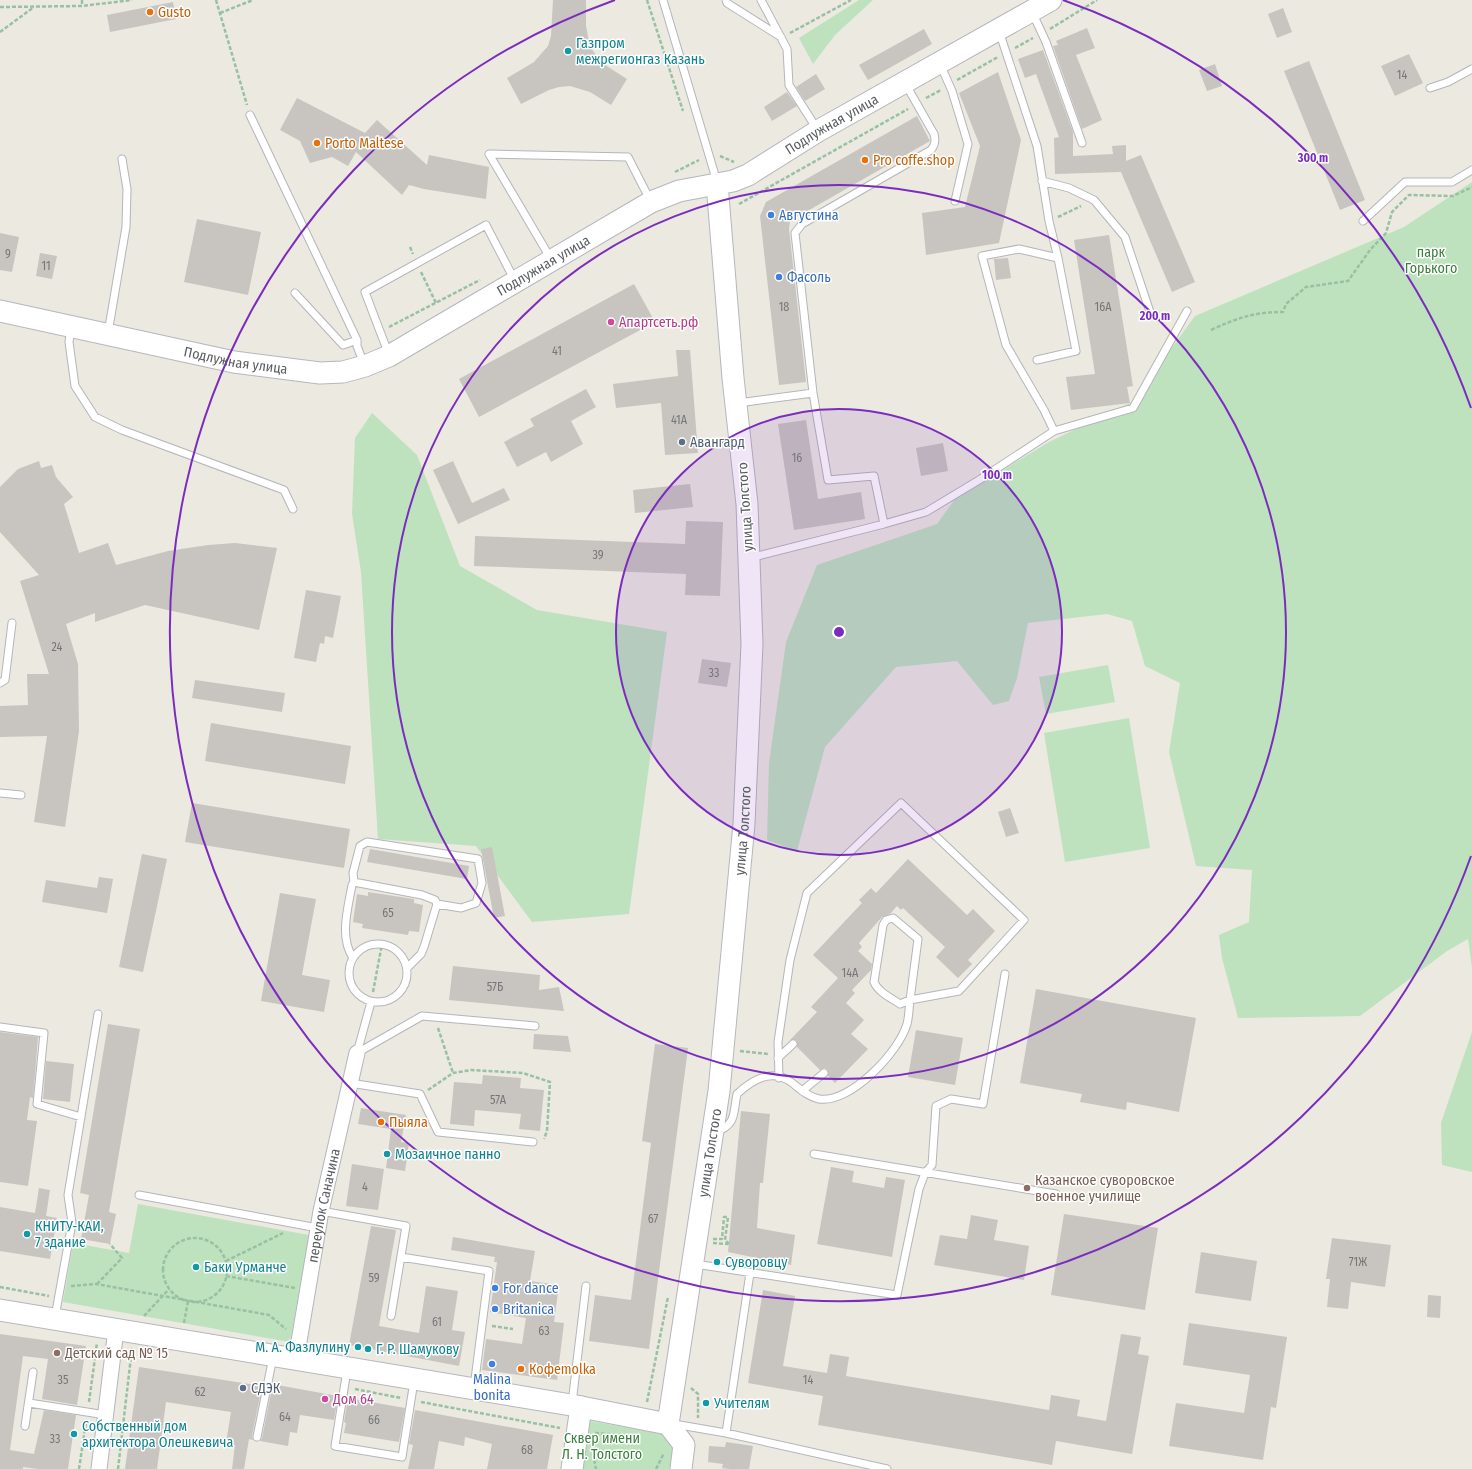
<svg xmlns="http://www.w3.org/2000/svg" width="1472" height="1469" viewBox="0 0 1472 1469" font-family="'Fira Sans Condensed',sans-serif">
	<style>
		.green { fill: #bee2be }
		.building { fill: #c8c5c0 }
		.lines { fill: none; stroke-linecap: round; stroke-linejoin: round }
		.lane-casing { stroke: #b3b6ba; stroke-width: 9 }
		.street-casing { stroke: #b3b6ba; stroke-width: 17 }
		.secondary-casing { stroke: #b4b7bc; stroke-width: 23 }
		.path { stroke: #98c1a4; stroke-width: 2.5; stroke-dasharray: 4 2; stroke-linecap: butt }
		.lane { stroke: #fff; stroke-width: 7 }
		.street { stroke: #fff; stroke-width: 15 }
		.secondary { stroke: #fff; stroke-width: 21 }
		.ring { fill: none; stroke: #7b2cbf; stroke-width: 2 }
		.food-dot { fill: #e8710a; stroke: #fff; stroke-width: 1.5 }
		.culture-dot { fill: #0f9aa8; stroke: #fff; stroke-width: 1.5 }
		.shop-dot { fill: #3f7fe0; stroke: #fff; stroke-width: 1.5 }
		.hotel-dot { fill: #d1479c; stroke: #fff; stroke-width: 1.5 }
		.service-dot { fill: #5c6f8a; stroke: #fff; stroke-width: 1.5 }
		.education-dot { fill: #8d6e63; stroke: #fff; stroke-width: 1.5 }
		.labels { text-anchor: middle; stroke-width: 3; stroke-linejoin: round; paint-order: stroke }
		.number-label { font-size: 12px; fill: #757678 }
		.food-label { font-size: 14px; fill: #c56008; stroke: #fff; text-anchor: start }
		.culture-label { font-size: 14px; fill: #0d838f; stroke: #fff; text-anchor: start }
		.street-label { font-size: 14px; fill: #595c60; stroke: #fff }
		.shop-label { font-size: 14px; fill: #366cbe; stroke: #fff; text-anchor: start }
		.park-label { font-size: 14px; fill: #397f3d; stroke: #fff }
		.hotel-label { font-size: 14px; fill: #b23c85; stroke: #fff; text-anchor: start }
		.service-label { font-size: 14px; fill: #4e5e75; stroke: #fff; text-anchor: start }
		.education-label { font-size: 14px; fill: #785e54; stroke: #fff; text-anchor: start }
		.centre { fill: #7b2cbf; stroke: #fff; stroke-width: 2 }
		.ring-label { font-size: 12px; text-anchor: middle; font-weight: bold; fill: #7b2cbf; stroke: #fff; stroke-width: 3; stroke-linejoin: round; paint-order: stroke }
	</style>
	<rect width="100%" height="100%" fill="#ebe9e0"/>
	<!-- green -->
	<path class="green" d="M859 0H873L835 35 813 64 799 38Z
		M1472 182V968L1468 939 1447 951 1360 1016 1238 1018 1222 958 1219 935 1249 922 1252 870 1196 866 1169 752 1180 683 1145 666 1132 621 1107 614 1028 623 1017 678 1009 701 993 705 957 661 896 667 825 747 797 851 767 840 769 763 786 642 817 565 937 524 955 499 1049 442 1132 402 1195 316 1404 227Z
		M372 413 417 455 460 566 537 610 667 632 629 914 532 922 476 846 378 839 361 572 352 514 355 438Z
		M1108 665 1115 702 1046 714 1039 677Z
		M1129 718 1150 848 1065 862 1044 733Z
		M1472 1032V1172L1442 1165 1441 1123Z
		M138 1204 309 1235 290 1342 63 1302 73 1243 129 1253Z
		M590 1421 663 1434 675 1443 673 1469H576L582 1427Z"/>
	<!-- building -->
	<path class="building" d="M553 0H586V26L590 47 602 63 627 79 611 105 590 92 570 86 559 87 549 90 521 104 507 78 534 62 548 46 551 36Z
		M173 2 176 19 110 32 107 15Z
		M1283 8 1292 32 1277 38 1268 14Z
		M1087 28 1095 48 1076 55 1102 120 1082 129 1053 46 1058 45 1056 41Z
		M924 29 932 44 868 80 859 65Z
		M1043 50 1073 132V156L1113 154 1112 146 1126 145V161L1141 155 1195 282 1172 292 1121 172 1055 174 1054 138 1059 137 1036 74 1025 78 1018 59Z
		M1409 54 1423 83 1395 96 1381 66Z
		M1309 61 1365 200 1340 210 1284 71Z
		M1215 64 1222 86 1207 91 1199 70Z
		M998 72 1021 140 999 243 926 255 922 213 965 207 980 146 959 93Z
		M816 74 825 89 805 101 796 87Z
		M787 92 797 106 772 121 764 107Z
		M297 98 365 133 377 120 427 165 429 155 489 167 486 199 424 189 409 185 402 195 356 152 348 166 332 157 310 163 300 141 280 130Z
		M917 116 930 141 790 221 789 229 806 382 779 385 760 216 766 202Z
		M197 219 261 232 248 295 184 282Z
		M0 233 19 237 12 272 0 270Z
		M1109 235 1133 386 1127 387 1130 403 1071 410 1066 377 1095 374 1074 240Z
		M40 253 57 256 52 279 36 276Z
		M1008 258 1011 278 996 280 994 259Z
		M634 284 655 322 479 417 459 379Z
		M676 350H690L698 453 665 455 661 403 616 408 613 384 678 376Z
		M586 389 596 407 571 421 583 444 551 462 546 452 517 467 504 442 534 426 530 419Z
		M806 420 818 499 861 492 865 519 794 530 778 424Z
		M943 443 948 471 921 476 916 448Z
		M39 461 41 468 52 465 56 477 73 497 64 504 79 553 108 543 116 565 168 551 208 545 235 543 277 548 259 630 145 605 95 622V613L66 624 78 664 79 731 65 827 34 822 47 736 0 737V706L28 705 27 674H49L20 581 39 575 0 532V487L18 469Z
		M453 461 472 503 504 488 510 500 458 524 433 470Z
		M690 484 693 507 635 513 633 490Z
		M686 521 723 522 720 596 685 595 686 574 474 566 475 536 685 544Z
		M306 590 341 596 333 638 325 636 324 644 320 643 316 662 294 658Z
		M702 659 731 663 727 687 698 683Z
		M195 680 285 693 282 712 192 698Z
		M211 723 351 746 345 784 205 761Z
		M192 803 350 829 344 868 185 842Z
		M1010 808 1019 833 1006 837 998 812Z
		M492 847 505 916 494 918 481 849Z
		M370 849 469 866 467 879 367 862Z
		M142 854 167 859 143 972 119 967Z
		M908 859 967 915 973 909 995 931 968 960 972 964 958 978 936 957 945 947 903 908 901 910 897 906 890 914 882 917 859 943 862 947 858 951 872 964 871 970 852 990 855 993 846 1003 864 1020 851 1034 868 1049 835 1083 828 1076V1070L824 1068 820 1070 797 1047 796 1040H790L817 1012 811 1007 838 978 813 955 862 903 859 900 871 888 876 893Z
		M99 877 113 879 107 913 42 902 46 880 97 888Z
		M368 892 414 899V903L423 905 419 932 409 931 408 935 362 928 363 924 353 922 357 894 368 896Z
		M280 893 316 899 302 975 330 980 324 1012 261 1001Z
		M453 966 540 975 539 990 559 987 564 1011 449 1000Z
		M1036 989 1196 1018 1179 1112 1127 1102 1126 1110 1080 1102 1082 1094 1020 1083Z
		M108 1024 140 1029 109 1212 116 1214 110 1244 81 1239 89 1195 80 1193Z
		M916 1030 963 1038 955 1085 908 1077Z
		M0 1032 38 1037 33 1098 30 1097 27 1120 37 1121 28 1186 0 1182Z
		M534 1034 568 1036 571 1052 533 1049Z
		M655 1044 688 1048 649 1349 589 1341 595 1295 631 1300 651 1143 642 1141Z
		M46 1061 74 1064 70 1102 43 1099Z
		M483 1075 521 1078 520 1088 544 1090 540 1131 519 1129 521 1114 475 1110 474 1126 450 1124 454 1082 482 1084Z
		M361 1108 406 1115 401 1142 409 1143 405 1171 386 1168 391 1129 358 1124Z
		M741 1111 770 1114 763 1183H760L757 1228 795 1235 791 1265 728 1252Z
		M352 1164 384 1169 378 1210 346 1206Z
		M831 1167 854 1171 852 1182 884 1188 886 1177 905 1180 892 1257 817 1244Z
		M39 1188 50 1190 46 1216 57 1218 50 1259 0 1251V1207L35 1213Z
		M1064 1214 1158 1228 1145 1310 1051 1295Z
		M971 1215 998 1220 994 1240 1029 1246 1024 1280 934 1265 940 1235 967 1239Z
		M371 1226 396 1230 379 1326 419 1333 426 1286 458 1291 452 1330 465 1332 459 1366 349 1345Z
		M453 1237 535 1251 530 1281 559 1285 554 1322 564 1323 557 1380 482 1370 486 1339 522 1344 526 1318 490 1312 497 1262H494L495 1257 451 1250Z
		M1332 1238 1391 1245 1385 1287 1351 1282 1348 1309 1327 1307 1330 1279H1326Z
		M1201 1252 1257 1261 1251 1301 1195 1293Z
		M763 1290 795 1296 783 1366 827 1373 830 1354 849 1357 846 1376 1049 1410 1051 1395 1080 1400 1077 1416 1106 1421 1121 1334 1141 1337 1138 1354 1149 1356 1132 1454 1056 1441 1052 1465 818 1425 823 1396 748 1383Z
		M1428 1295 1441 1296 1440 1318 1427 1317Z
		M1189 1323 1287 1337 1276 1408 1271 1407 1263 1460 1169 1446 1176 1403 1244 1413 1250 1375 1183 1365Z
		M0 1334 86 1346 77 1405 42 1399 48 1359 23 1356 10 1450 34 1454 44 1410 76 1415 68 1469H38L23 1467V1469H0Z
		M139 1367 262 1386 252 1436 253 1440 249 1439 244 1469H232L235 1445 226 1443 231 1412 166 1402 157 1469H125Z
		M277 1385 338 1396 334 1420 300 1415 297 1433 290 1432 288 1446 260 1441 262 1438 272 1388H276Z
		M348 1398 405 1408 399 1442 344 1433 346 1423 344 1422Z
		M415 1410 553 1435 547 1469H487L492 1444 465 1437 464 1446 439 1441 434 1469H408L413 1445 409 1444Z
		M726 1442 753 1446 749 1469H729L722 1468 723 1464 708 1462 709 1446 725 1447Z"/>
	<g class="lines">
		<!-- lane casing -->
		<g class="lane-casing">
			<path id="lane" d="M663 0 717 182
				M726 0 727 3 781 37
				M761 0 787 49 789 85 817 129
				M1032 12 1046 42 1082 143
				M999 31 1037 146 1049 221 1058 258 1076 351 1037 360
				M940 64 952 91 968 144 955 201
				M1430 88 1448 82 1472 69
				M250 115 357 340V346L364 364
				M1042 181 1069 188 1094 200 1125 237 1151 315
				M1363 221 1405 182H1452L1472 170
				M551 259 489 154 628 157 650 200
				M295 293 343 345 357 340
				M71 328 69 342 75 386 95 417 122 430 284 490 293 509
				M108 333 126 227 127 189 122 159
				M389 355 365 292 486 225 515 281
				M738 403 813 393
				M1054 431 1044 410 1006 345 982 256 1019 249 1058 258
				M884 524 926 512 979 480 1054 431 1133 408 1187 311
				M750 558 884 524 874 476 828 480 813 393 795 233 802 224 931 150C935 145 936 141 934 134L905 83
				M0 683 5 680 12 623
				M0 793 21 795
				M354 882 353 873 360 846 367 842 478 859 482 883 476 903 461 908 437 904
				M893 918 918 939 910 1000 900 1004C891 998 878 992 874 982L883 925 886 920Z
				M349 973a29 29 0 1 1 58 0a29 29 0 1 1-58 0Z
				M353 958C339 937 348 908 352 885L354 882 359 883 422 895 435 900 437 904 424 947 421 954 407 968
				M0 1027 44 1033 37 1104 81 1117
				M357 1053 422 1016 535 1026
				M357 1053 371 1002
				M778 1058 793 1044
				M350 1083 420 1094 438 1132 533 1142
				M802 1091 824 1073
				M716 1132C737 1124 733 1113 737 1094 752 1080 771 1068 791 1082 799 1088 808 1097 819 1099 850 1104 899 1052 907 1024 909 1017 909 1008 910 1000L959 991 1024 920 901 803 807 893 790 960 778 1042 779 1078
				M814 1154 1056 1194
				M139 1195 318 1228
				M321 1211 406 1226 391 1316
				M401 1257 489 1271 474 1387
				M695 1264 897 1295 919 1189 925 1173 932 1165 936 1106 951 1099 983 1104 1005 974
				M55 1317 72 1223 68 1195 98 1014
				M347 1370 335 1446 402 1457 414 1381
				M29 1403 106 1415
				M572 1403 586 1286
				M674 1424 726 1433 887 1469
				M25 1426 33 1372
				M726 1433 750 1273
				M257 1437 273 1357"/>
		</g>
		<!-- street casing -->
		<g class="street-casing">
			<g id="street">
				<path id="s1" d="M296 1359 321 1211 357 1053"/>
				<path d="M99 1469 116 1329"/>
			</g>
		</g>
		<!-- secondary casing -->
		<g class="secondary-casing">
			<g id="secondary">
				<path id="s2" d="M0 311 234 362 320 373 343 372 365 366 389 356 651 202 679 191 733 181 748 175 818 131 1051 0"/>
				<path d="M0 1310 571 1405 668 1424"/>
				<path d="M572 1469 581 1407"/>
				<path id="s3" d="M681 1469 684 1445 668 1424 719 1091 744 824 752 644 747 504 733 378 717 184"/>
			</g>
		</g>
		<!-- path -->
		<path class="path" d="M82 0V6
			M216 0 247 105
			M647 0 683 111
			M0 7 82 6 132 0
			M220 13 253 0
			M1050 29 1097 0
			M0 32 34 7
			M790 33 851 0
			M1015 48 1033 38
			M957 80 998 57
			M926 98 941 90
			M720 156 734 162
			M675 172 699 160
			M739 204 908 109
			M1058 217 1081 206
			M410 247 413 254
			M421 272 436 303
			M389 327 480 280
			M1211 330C1237 318 1254 312 1283 312L1286 304 1306 287 1348 281 1370 250 1386 233 1392 212 1409 195 1453 196 1472 187
			M373 992 382 944
			M438 1028 453 1073
			M740 1051 768 1054
			M428 1090 453 1073 471 1070 523 1073 550 1082 547 1131 544 1139
			M163 1270a32 32 0 1 1 64 0a32 32 0 1 1-64 0Z
			M713 1239H722L724 1217H728L725 1240 729 1244
			M713 1243 728 1244
			M226 1261 283 1233
			M226 1276 295 1288
			M97 1284 122 1258 110 1244
			M71 1286 96 1284 269 1315 286 1329
			M0 1287 49 1296
			M144 1316 169 1289
			M184 1323 188 1301
			M492 1326 513 1329
			M691 1388 698 1394V1418
			M355 1389 401 1398
			M89 1402 97 1343
			M421 1402 560 1428
			M647 1402 668 1297
			M595 1433 630 1436
			M593 1454 596 1469
			M79 1469 86 1422
			M118 1469 132 1348
			M656 1469 664 1453"/>
		<!-- lane -->
		<use href="#lane" class="lane"/>
		<!-- street -->
		<use href="#street" class="street"/>
		<!-- secondary -->
		<use href="#secondary" class="secondary"/>
	</g>
	<!-- distance rings -->
	<circle cx="839" cy="632" r="223" fill="#7b2cbf" fill-opacity=".12"/>
	<g class="ring">
		<circle cx="839" cy="632" r="223"/>
		<circle cx="839" cy="632" r="447"/>
		<path d="M1471 856A670 670 0 1 1 615 0M1063 0A670 670 0 0 1 1471 408"/>
	</g>
	<!-- markers -->
	<g class="food-dot">
		<circle cx="150" cy="12" r="4"/>
		<circle cx="317" cy="143" r="4"/>
		<circle cx="865" cy="160" r="4"/>
		<circle cx="381" cy="1122" r="4"/>
		<circle cx="521" cy="1369" r="4"/>
	</g>
	<g class="culture-dot">
		<circle cx="568" cy="51" r="4"/>
		<circle cx="387" cy="1154" r="4"/>
		<circle cx="27" cy="1234" r="4"/>
		<circle cx="717" cy="1262" r="4"/>
		<circle cx="196" cy="1267" r="4"/>
		<circle cx="358" cy="1347" r="4"/>
		<circle cx="368" cy="1349" r="4"/>
		<circle cx="706" cy="1403" r="4"/>
		<circle cx="74" cy="1434" r="4"/>
	</g>
	<g class="shop-dot">
		<circle cx="771" cy="215" r="4"/>
		<circle cx="779" cy="277" r="4"/>
		<circle cx="495" cy="1288" r="4"/>
		<circle cx="495" cy="1309" r="4"/>
		<circle cx="492" cy="1364" r="4"/>
	</g>
	<g class="hotel-dot">
		<circle cx="611" cy="322" r="4"/>
		<circle cx="325" cy="1399" r="4"/>
	</g>
	<g class="service-dot">
		<circle cx="682" cy="442" r="4"/>
		<circle cx="243" cy="1388" r="4"/>
	</g>
	<g class="education-dot">
		<circle cx="1027" cy="1188" r="4"/>
		<circle cx="57" cy="1353" r="4"/>
	</g>
	<g class="labels">
		<!-- number labels -->
		<g class="number-label">
			<text x="1402" y="79">14</text>
			<text x="8" y="258">9</text>
			<text x="46" y="270">11</text>
			<text x="784" y="311">18</text>
			<text x="1103" y="311">16А</text>
			<text x="557" y="355">41</text>
			<text x="679" y="424">41А</text>
			<text x="797" y="462">16</text>
			<text x="598" y="559">39</text>
			<text x="57" y="651">24</text>
			<text x="714" y="677">33</text>
			<text x="388" y="917">65</text>
			<text x="850" y="977">14А</text>
			<text x="495" y="991">57Б</text>
			<text x="498" y="1104">57А</text>
			<text x="365" y="1191">4</text>
			<text x="653" y="1223">67</text>
			<text x="1358" y="1266">71Ж</text>
			<text x="374" y="1282">59</text>
			<text x="437" y="1326">61</text>
			<text x="544" y="1335">63</text>
			<text x="63" y="1384">35</text>
			<text x="808" y="1384">14</text>
			<text x="200" y="1396">62</text>
			<text x="285" y="1421">64</text>
			<text x="374" y="1424">66</text>
			<text x="55" y="1443">33</text>
			<text x="527" y="1454">68</text>
		</g>
		<!-- food labels -->
		<g class="food-label">
			<text x="158" y="17">Gusto</text>
			<text x="325" y="148">Porto Maltese</text>
			<text x="873" y="165">Pro coffe.shop</text>
			<text x="389" y="1127">Пыяла</text>
			<text x="529" y="1374">Кофеmolka</text>
		</g>
		<!-- culture labels -->
		<g class="culture-label">
			<text x="576" y="48">Газпром<tspan x="576" dy="16">межрегионгаз Казань</tspan></text>
			<text x="395" y="1159">Мозаичное панно</text>
			<text x="35" y="1231">КНИТУ-КАИ,<tspan x="35" dy="16">7 здание</tspan></text>
			<text x="725" y="1267">Суворовцу</text>
			<text x="204" y="1272">Баки Урманче</text>
			<text x="350" y="1352" text-anchor="end">М. А. Фазлулину</text>
			<text x="376" y="1354">Г. Р. Шамукову</text>
			<text x="714" y="1408">Учителям</text>
			<text x="82" y="1431">Собственный дом<tspan x="82" dy="16">архитектора Олешкевича</tspan></text>
		</g>
		<!-- street labels -->
		<g class="street-label">
			<text dy="5" stroke="none"><textPath href="#s2" startOffset="901">Подлужная улица</textPath></text>
			<text dy="5" stroke="none"><textPath href="#s2" startOffset="577">Подлужная улица</textPath></text>
			<text dy="5" stroke="none"><textPath href="#s2" startOffset="241">Подлужная улица</textPath></text>
			<text transform="translate(745 507) rotate(-94)" y="5">улица Толстого</text>
			<text dy="5" stroke="none"><textPath href="#s3" startOffset="649">улица Толстого</textPath></text>
			<text dy="5" stroke="none"><textPath href="#s3" startOffset="325">улица Толстого</textPath></text>
			<text dy="5" stroke="none"><textPath href="#s1" startOffset="156">переулок Саначина</textPath></text>
		</g>
		<!-- shop labels -->
		<g class="shop-label">
			<text x="779" y="220">Августина</text>
			<text x="787" y="282">Фасоль</text>
			<text x="503" y="1293">For dance</text>
			<text x="503" y="1314">Britanica</text>
			<text x="492" y="1384" text-anchor="middle">Malina<tspan x="492" dy="16">bonita</tspan></text>
		</g>
		<!-- park labels -->
		<g class="park-label">
			<text x="1431" y="257">парк<tspan x="1431" dy="16">Горького</tspan></text>
			<text x="602" y="1443">Сквер имени<tspan x="602" dy="16">Л. Н. Толстого</tspan></text>
		</g>
		<!-- hotel labels -->
		<g class="hotel-label">
			<text x="619" y="327">Апартсеть.рф</text>
			<text x="333" y="1404">Дом 64</text>
		</g>
		<!-- service labels -->
		<g class="service-label">
			<text x="690" y="447">Авангард</text>
			<text x="251" y="1393">СДЭК</text>
		</g>
		<!-- education labels -->
		<g class="education-label">
			<text x="1035" y="1185">Казанское суворовское<tspan x="1035" dy="16">военное училище</tspan></text>
			<text x="65" y="1358">Детский сад № 15</text>
		</g>
	</g>
	<circle cx="839" cy="632" r="6" class="centre"/>
	<g class="ring-label">
		<text x="1313" y="162">300 m</text>
		<text x="1155" y="320">200 m</text>
		<text x="997" y="479">100 m</text>
	</g>
</svg>
